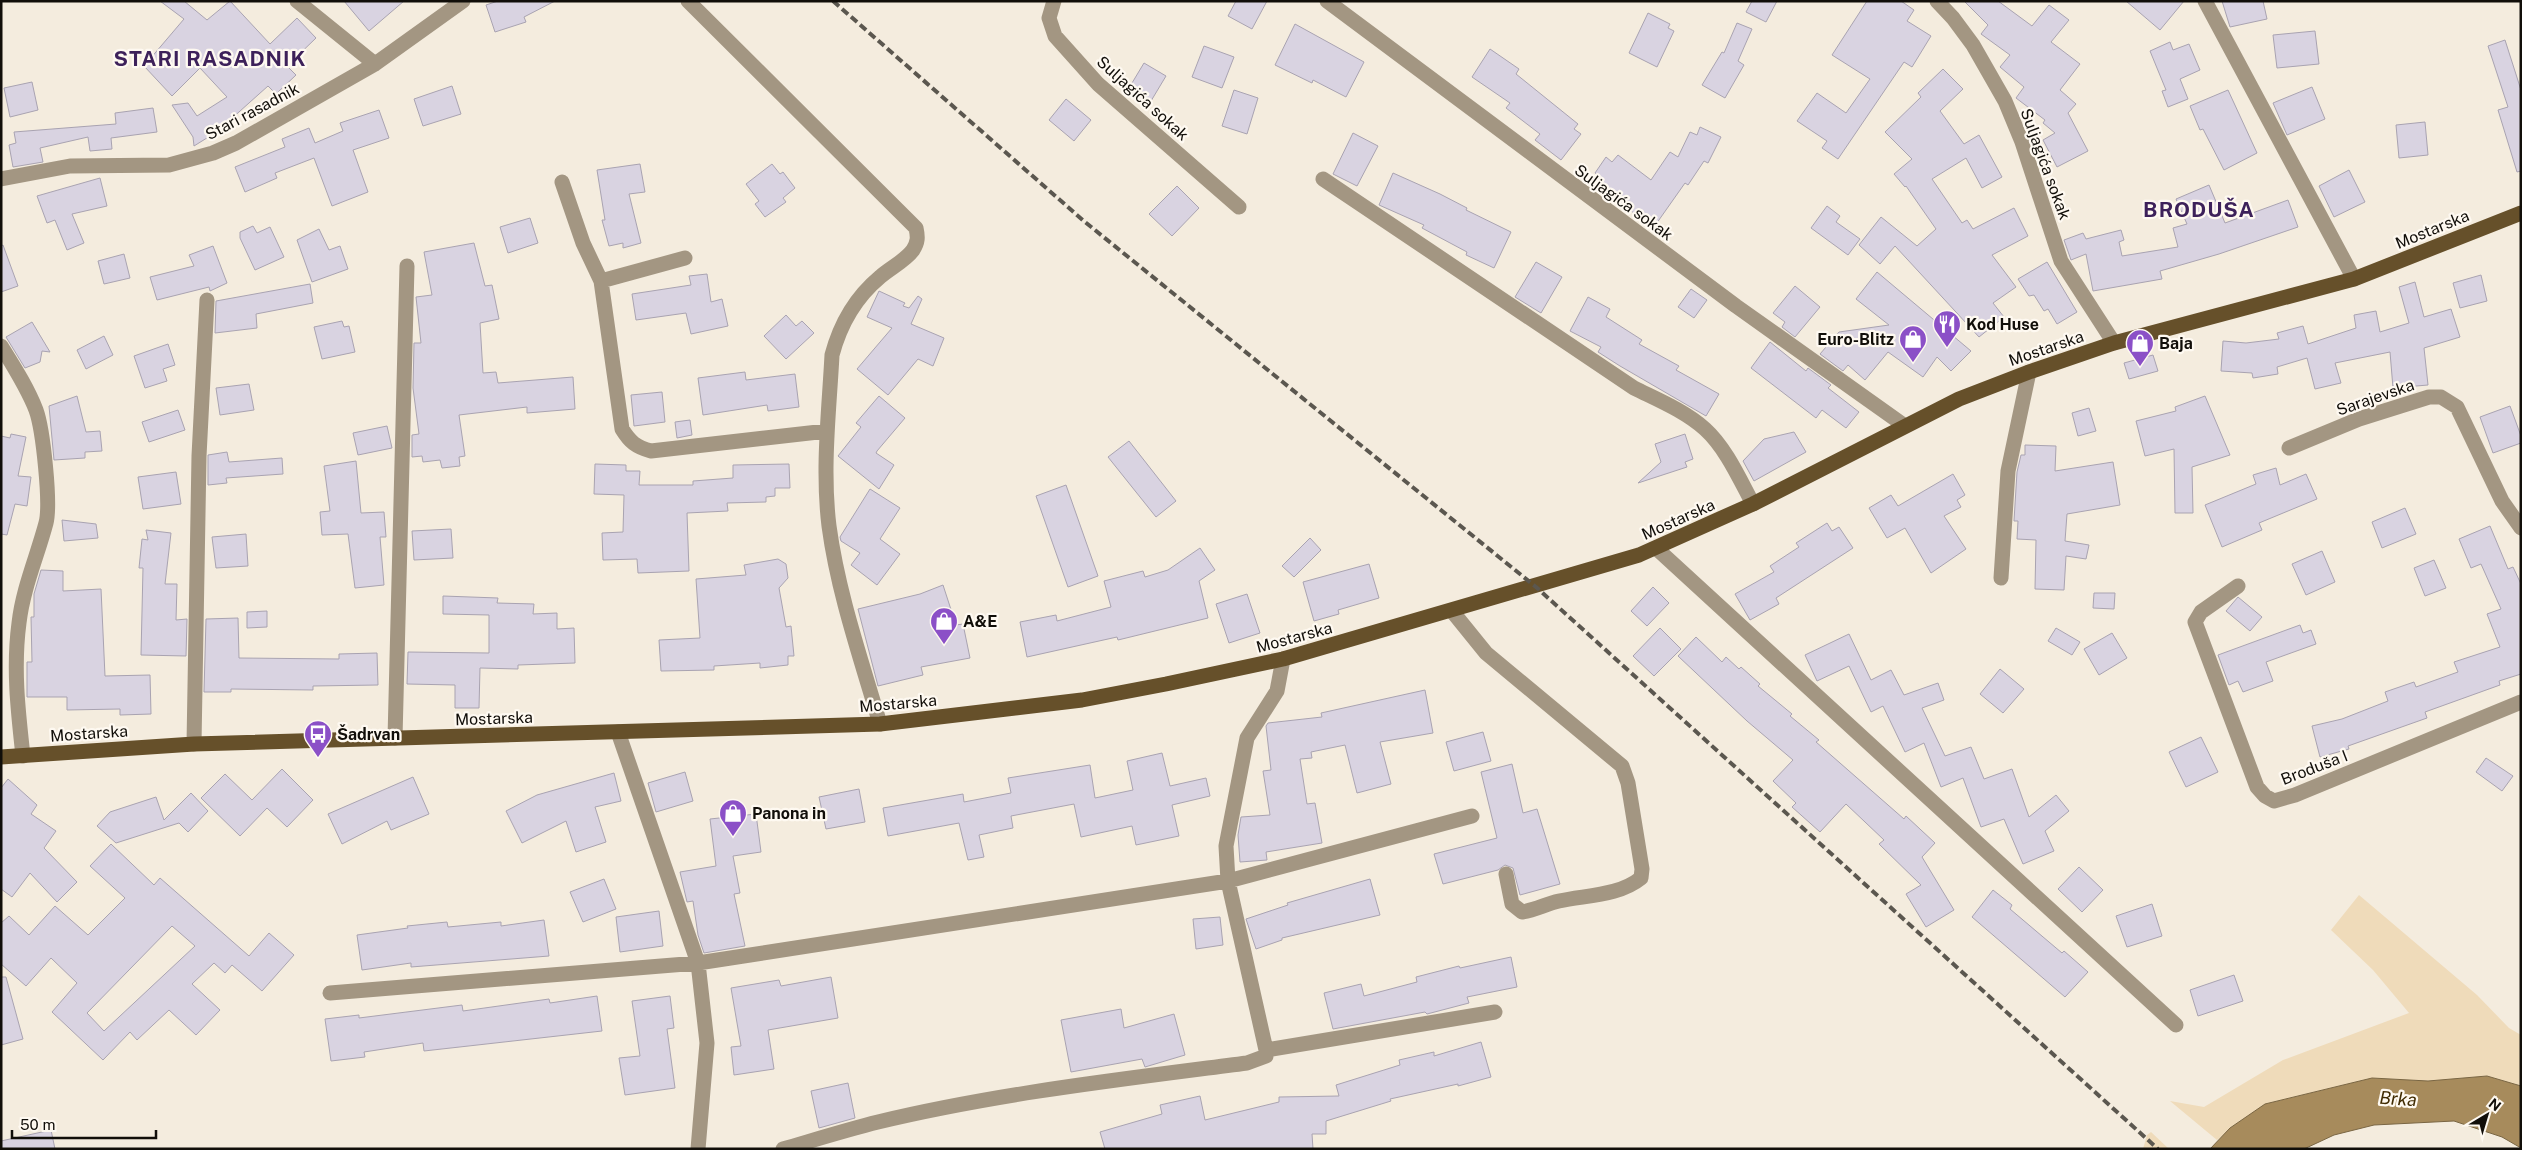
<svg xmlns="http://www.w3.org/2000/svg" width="2522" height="1150" viewBox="0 0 2522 1150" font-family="'Public Sans',sans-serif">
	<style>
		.green { fill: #efdbba }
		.water { fill: #a78b5c; stroke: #7a6643 }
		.building { fill: #d9d3e1; stroke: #a9a3b1; fill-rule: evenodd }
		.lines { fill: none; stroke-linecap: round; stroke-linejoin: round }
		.minor { stroke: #a39682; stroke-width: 15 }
		.major { stroke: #66502a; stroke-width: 15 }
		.rail { stroke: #5b574f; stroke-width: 4; stroke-dasharray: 8 4; stroke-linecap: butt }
		.labels { text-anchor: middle; stroke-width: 4.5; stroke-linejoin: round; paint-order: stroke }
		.street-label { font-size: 16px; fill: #110e09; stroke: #fef9f1 }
		.poi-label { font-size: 16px; font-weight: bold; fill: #110e09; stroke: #fef9f1; text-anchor: start }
		.water-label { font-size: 18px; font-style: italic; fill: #402b02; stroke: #fef9f1 }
		.district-label { font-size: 21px; font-weight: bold; letter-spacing: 1px; fill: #3d215a; stroke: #fef9f1 }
	</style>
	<rect width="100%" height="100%" fill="#f4ecde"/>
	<!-- green -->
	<path class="green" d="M2359 895 2477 995 2509 1028 2521 1035V1086L2487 1076 2428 1081 2372 1078 2265 1104 2217 1140 2170 1101 2204 1107 2283 1060 2409 1013 2373 970 2331 930Z
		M2151 1132 2169 1149H2143L2147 1135Z"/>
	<!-- water -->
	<path class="water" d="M2487 1076 2521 1086V1148L2502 1137 2454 1121 2374 1125 2334 1135 2304 1149H2210L2230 1128 2265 1104 2372 1078 2428 1081Z"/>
	<!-- building -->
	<path class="building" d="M160 1H184L207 20 230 1 270 44 297 18 316 38 287 66 296 75 276 94 268 86 230 120 231 123 194 146 193 137 172 105 188 103 197 116 227 97 200 68 172 96 144 66 184 19Z
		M344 1H404L369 31Z
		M498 1H555L524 17 526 22 495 32 486 5Z
		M1236 1H1267L1252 29 1228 16Z
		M1752 1H1777L1766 22 1746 12Z
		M1867 1H1901L1914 10 1907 21 1931 36 1912 67 1904 62 1838 159 1822 148 1827 141 1797 121 1817 93 1846 113 1870 79 1832 55Z
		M1964 1H1998L2032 26 2049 5 2069 20 2051 42 2080 64 2060 90 2076 104 2068 113 2088 151 2057 167 2043 140 2055 133 2043 123 2045 120 2016 98 2024 87 2000 67 2010 55 1981 34 1988 25Z
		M2126 1H2184L2160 30Z
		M2222 1H2263L2267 19 2230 27Z
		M1648 13 1670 24 1668 28 1674 31 1657 67 1629 53Z
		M1737 23 1752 29 1738 61 1744 65 1725 98 1702 85 1722 52 1724 53Z
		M1295 24 1364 62 1346 97 1313 80 1312 83 1275 65Z
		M2315 31 2319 64 2277 68 2273 35Z
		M2505 40 2521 90V171L2517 172 2498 110 2508 107 2488 46Z
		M2170 42 2173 50 2189 44 2200 70 2180 79 2188 99 2168 107 2162 91 2166 90 2150 51Z
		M1204 46 1234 57 1222 88 1192 77Z
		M1490 49 1519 69 1516 74 1578 124 1574 129 1581 134 1561 160 1535 140 1540 134 1506 108 1510 103 1472 77Z
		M1144 63 1166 76 1148 106 1126 93Z
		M1943 69 1963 89 1940 111 1964 144 1979 135 2002 177 1982 188 1966 158 1932 179 1962 223 1967 220 1973 229 2014 208 2028 236 1992 255 2016 287 1993 303 2004 317 1979 337 1895 246 1880 264 1859 245 1881 217 1917 246 1936 229 1906 186 1905 187 1894 174 1912 159 1885 132 1921 97 1918 93Z
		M32 82 38 110 10 117 4 88Z
		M452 86 461 114 423 126 414 99Z
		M2312 87 2325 119 2287 135 2273 103Z
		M1234 90 1258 98 1247 134 1222 126Z
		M2228 90 2257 153 2224 170 2203 129 2200 130 2190 106Z
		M1066 99 1091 120 1074 141 1049 120Z
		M153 108 157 132 111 138 112 149 90 151 88 137 40 148 43 162 13 167 9 145 16 143 14 132 116 124 115 113Z
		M379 110 389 138 353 150 368 192 332 206 314 158 275 173 277 178 245 192 235 167 285 147 282 139 309 128 315 143 343 131 340 123Z
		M2425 122 2428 155 2399 158 2396 125Z
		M1700 127 1721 137 1708 163 1704 161 1688 185 1685 183 1654 227 1595 186 1602 178 1595 173 1606 157 1612 162 1618 155 1651 180 1670 152 1678 157 1690 132 1697 135Z
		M1353 133 1378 146 1357 186 1333 174Z
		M640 164 645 192 629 194 641 243 623 248V243L609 246 602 220H605L597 170Z
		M772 164 780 174 783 172 795 188 783 198 786 202 765 217 755 204 759 201 746 184Z
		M2349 170 2365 202 2334 217 2319 186Z
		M1393 173 1440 194 1467 208 1466 210 1511 232 1494 268 1466 255 1467 252 1422 228 1424 225 1379 205Z
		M100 178 107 206 72 214 84 243 67 250 55 220 47 223 37 196Z
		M2209 185 2225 223 2288 200 2298 227 2219 254 2160 271 2162 279 2093 291 2086 254 2071 260 2064 240 2083 233 2086 239 2121 230 2124 240 2119 242 2122 256 2178 247 2173 228 2187 224 2176 199Z
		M1177 186 1199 208 1172 236 1149 214Z
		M1827 206 1840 216 1836 222 1860 239 1848 255 1811 228Z
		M530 218 538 243 508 253 500 227Z
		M253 226 257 233 270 227 284 257 255 270 240 238V232Z
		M319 229 329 250 340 246 348 269 312 282 297 240Z
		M474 243 485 286 492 285 499 319 480 323 483 373 496 372 498 383 573 377 575 409 527 413V407L459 415 465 456 459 457 460 466 442 468 440 460 423 462 422 456 412 457V435L419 434 413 388 414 343H421L416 297 432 295 424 252Z
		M3 245 18 286 1 292V246Z
		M213 246 227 283 210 291 209 287 157 300 150 277 194 266 189 255Z
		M124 254 130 278 104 284 98 261Z
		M1536 262 1562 277 1541 313 1515 297Z
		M2047 262 2077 312 2057 324 2048 309 2044 311 2034 295 2029 296 2018 279Z
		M1877 272 1971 351 1951 371 1937 357 1923 377 1888 352 1865 380 1848 365 1843 371 1820 354 1839 332 1889 325 1856 299Z
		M707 274 711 302 722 299 728 326 691 334 686 313 636 320 632 294 691 285 689 276Z
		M2481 275 2487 301 2460 308 2453 283Z
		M2415 282 2424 317 2451 309 2460 337 2424 348 2428 385 2393 388 2390 352 2335 363 2341 383 2315 389 2307 358 2277 367 2278 374 2253 378 2252 373 2221 371 2223 341 2246 343 2279 339 2277 333 2303 326 2308 344 2356 328 2354 315 2376 311 2380 332 2409 323 2399 287Z
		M310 284 313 303 256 314 257 328 215 333 216 301Z
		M1795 286 1820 307 1795 337 1782 327 1785 322 1773 313Z
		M1691 289 1707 300 1694 318 1678 307Z
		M879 291 905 303 903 306 909 308 918 296 922 299 911 324 944 338 933 366 918 359 888 395 857 369 892 328 867 317Z
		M1588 297 1610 309 1606 317 1642 340 1639 344 1679 366 1676 370 1719 394 1706 416 1620 366 1598 352 1601 347 1570 331Z
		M786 315 796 326 802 321 814 333 786 359 764 336Z
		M342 321 344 327 349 326 355 352 322 359 314 327Z
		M32 322 50 352 42 351 40 362 25 368 6 337Z
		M104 336 113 355 86 369 77 350Z
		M1770 342 1806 371 1808 368 1831 385 1828 388 1859 412 1846 428 1822 410 1816 418 1751 368Z
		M168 344 175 365 163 369 167 381 145 388 134 356Z
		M2153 355 2158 371 2129 379 2124 363Z
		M745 372 746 380 795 374 799 407 768 411 767 405 703 415 698 378Z
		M249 384 254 410 220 415 216 388Z
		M662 392 665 422 634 426 631 395Z
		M77 396 86 432 100 431 102 451 85 452V458L54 460 49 406Z
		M879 396 905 418 877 451 876 453 894 465 879 489 838 456 861 427 856 423Z
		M2205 396 2230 455 2192 467 2193 513H2175L2174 449 2145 456 2136 421 2176 411 2175 407Z
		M2510 406 2521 436V443L2493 453 2480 417Z
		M2089 408 2096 431 2078 436 2072 413Z
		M178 410 185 430 149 442 142 422Z
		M690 420 692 435 677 438 675 422Z
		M387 426 392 448 358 455 353 433Z
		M1794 432 1806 452 1754 481 1743 461 1764 439Z
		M11 434 26 437 18 476 31 477 27 506 15 504 7 535 1 534V436L10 438Z
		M1685 434 1693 459 1685 462 1687 467 1638 483 1661 462 1655 444Z
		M1129 441 1176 501 1156 517 1108 457Z
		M2025 445 2056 446 2055 471 2113 462 2120 505 2067 514 2065 541 2089 545 2086 559 2066 556 2064 590 2035 589 2036 540 2017 539 2018 521H2014L2017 472 2021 455H2025Z
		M227 452 229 462 282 458 283 474 226 478 227 483 208 485V455Z
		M356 461 361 513 384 512 386 537H380L384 585 355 588 348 534 322 535 320 512 330 511 324 466Z
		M595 464 626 465V471H640L639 485H693V481L733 478V465L789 464 790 488H775V496L766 497V502L727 503 728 511 687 513 689 571 638 573 637 559 603 560 602 533 623 532 624 495 594 494Z
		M2276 468 2280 485 2306 474 2317 499 2259 523 2262 530 2222 547 2205 505 2256 484 2253 475Z
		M176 472 181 504 143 509 138 477Z
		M1953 474 1965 495 1957 500 1961 507 1944 516 1966 549 1931 573 1905 528 1887 538 1869 508 1891 495 1898 506Z
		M1066 485 1098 576 1068 587 1036 496Z
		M870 489 900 508 880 539 900 554 877 585 851 565 860 553 841 541 840 537Z
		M2405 508 2416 534 2382 548 2372 522Z
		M62 520 96 524 98 538 64 541Z
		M1827 523 1832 531 1839 527 1853 548 1776 598 1779 604 1750 620 1735 594 1774 572 1770 566 1799 547 1796 543Z
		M2490 526 2508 569 2513 567 2521 584V674L2499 681 2500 685 2425 712 2427 718 2348 746 2349 749 2320 757 2312 726 2342 719 2388 701 2385 692 2414 682 2416 687 2458 672 2454 662 2500 647 2487 614 2501 609 2481 564 2471 568 2459 539Z
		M451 529 453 558 414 560 412 531Z
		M146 530 171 533 165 584H177L176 620 187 619 186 656 141 655 143 568H139L142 539 148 540Z
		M246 534 248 566 216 568 212 537Z
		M1310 538 1321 550 1294 577 1282 566Z
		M1200 548 1215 570 1199 581 1208 618 1118 640 1117 637 1027 657 1020 622 1056 615 1057 621 1111 607 1104 581 1143 571 1145 577 1168 570Z
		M2322 551 2335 582 2306 595 2292 564Z
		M778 559 786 564 788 578 779 588 786 627 791 626 794 656H788V665L760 668V663L714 666V670L661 671 659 640 700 638 696 579 746 575 744 565Z
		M2434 560 2446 588 2425 596 2414 568Z
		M1369 564 1379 598 1338 610 1339 614 1314 621 1303 582Z
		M41 570 63 571V591L101 589 105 676 150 675 151 714 120 715V709L67 710V697H27V662H32L31 617H34V594Z
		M943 585 956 625 963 624 970 658 921 667 923 675 878 686 858 609 920 594Z
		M1653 587 1669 603 1647 626 1631 611Z
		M2094 593H2115L2114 609 2093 608Z
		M1247 594 1260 633 1229 643 1216 604Z
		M443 596 498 598 497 603 534 604 533 614 557 613V629L574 628 575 663 518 665V669L480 668 479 708H455V685L407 684 408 652 489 653V615L443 614Z
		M2238 597 2262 617 2250 631 2226 611Z
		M267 611V627L247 628V612Z
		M238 618 239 658 339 659V654L377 653 378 685 313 686V690L231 689V692H204L206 619Z
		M2300 625 2303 633 2311 630 2316 644 2266 662 2273 681 2243 692 2238 681 2229 685 2218 655Z
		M1660 628 1681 649 1654 676 1633 656Z
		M2056 628 2080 642 2072 655 2048 641Z
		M2112 633 2127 658 2099 675 2084 649Z
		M1849 634 1871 680 1891 670 1904 695 1938 683 1944 700 1922 708 1945 756 1971 747 1984 779 2012 769 2029 817 2056 795 2069 811 2045 831 2054 851 2023 864 2004 819 1981 827 1963 778 1941 787 1924 743 1905 752 1883 706 1871 712 1849 666 1817 681 1805 655Z
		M1696 637 1722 662 1726 657 1739 669 1741 667 1760 684 1758 686 1792 714 1790 716 1819 740 1816 742 1904 819 1906 816 1935 843 1922 857 1954 910 1926 927 1906 894 1921 885 1879 844 1884 840 1846 804 1820 832 1792 807 1796 803 1773 781 1793 760 1747 721 1678 656Z
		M2000 669 2024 689 2003 713 1980 694Z
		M1425 690 1433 733 1380 742 1391 784 1357 793 1345 745 1311 752 1312 758 1300 759 1307 804 1315 803 1322 843 1266 852 1267 860 1240 862 1238 835 1241 817 1270 815 1263 771 1271 770 1266 726 1268 723 1322 717 1321 713Z
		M1483 732 1491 761 1454 771 1446 742Z
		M2201 737 2218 772 2186 787 2169 752Z
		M1162 753 1170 786 1206 778 1210 796 1172 805 1179 836 1136 845 1132 826 1081 837 1074 804 1011 816 1013 828 979 835 984 857 968 860 959 823 888 836 883 808 963 794 964 802 1011 793 1008 778 1090 765 1095 798 1133 790 1127 761Z
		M2486 758 2513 776 2502 791 2476 772Z
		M1512 764 1523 813 1537 809 1560 884 1520 895 1513 868 1505 865 1498 870 1443 884 1434 854 1497 838 1481 772Z
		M282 769 313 800 287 827 267 808 240 836 201 798 225 774 252 800Z
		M685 772 693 801 656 812 648 783Z
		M614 773 621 801 595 807 606 842 576 852 566 821 522 843 506 811 537 795Z
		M413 777 429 814 391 830 387 821 342 844 328 814Z
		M8 779 37 805 31 814 56 831 44 848 77 882 57 902 30 873 12 897 1 889V788Z
		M859 789 865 822 826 829 819 797Z
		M191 793 208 811 188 832 179 823 116 843 97 826 110 812 156 797 164 820Z
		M756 814 761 852 733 856 740 893 734 894 745 946 704 953 698 935 693 901 687 902 680 872 716 866 710 819Z
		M111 844 154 885 160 878 249 956 269 933 294 955 262 991 232 965 225 973 214 963 192 984 220 1010 196 1035 169 1010 137 1040 130 1032 103 1060 52 1012 77 983 51 958 26 986 1 964V923L9 916 29 935 55 906 88 935 125 898 90 866ZM172 926 195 946 104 1031 87 1013Z
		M2079 867 2103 890 2082 912 2058 889Z
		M604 879 616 909 583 922 570 892Z
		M1370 879 1380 915 1282 938V940L1256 949 1246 919 1288 905 1287 903Z
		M1993 890 2012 905 2010 909 2062 953 2064 951 2088 972 2065 997 1972 917Z
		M2152 904 2162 936 2127 947 2116 916Z
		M659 911 663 946 620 952 616 917Z
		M1220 917 1223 945 1196 949 1193 919Z
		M544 920 549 956 411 967V963L362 970 357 935 408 928 407 926 447 922 448 927 501 922V926Z
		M1511 957 1517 987 1467 997 1469 1003 1427 1014 1425 1012 1333 1029 1324 993 1361 984 1364 996 1417 982 1416 977 1459 966 1460 968Z
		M2234 975 2243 1001 2198 1016 2190 990Z
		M1 977H6L23 1039 1 1045Z
		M831 977 838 1018 768 1030 774 1069 734 1075 731 1047 741 1046 731 988 779 980 781 986Z
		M597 996 602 1031 424 1051 423 1043 364 1052 365 1057 331 1061 325 1019 359 1015V1018L462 1005 463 1011 549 999 550 1003Z
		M670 996 674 1028 667 1029 675 1088 625 1095 619 1058 640 1056 632 1001Z
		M1121 1009 1124 1028 1174 1014 1185 1055 1145 1067 1142 1059 1071 1072 1061 1020Z
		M1481 1042 1491 1077 1458 1086V1084L1390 1099 1391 1101 1326 1121V1134H1312L1313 1149H1105L1100 1132 1162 1114 1160 1105 1200 1096 1205 1120 1279 1102V1097L1339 1096 1336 1085 1400 1065 1399 1060 1434 1052V1056Z
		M848 1083 855 1118 819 1128 811 1091Z
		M51 1130 55 1149H1V1141Z"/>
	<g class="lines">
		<!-- minor -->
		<path class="minor" d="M297 1 375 64
			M688 1 916 228C918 237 918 242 913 250 905 261 890 268 880 277 856 297 840 325 832 355 829 412 822 469 829 526 838 593 861 659 880 724
			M1054 1 1049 18 1055 36 1098 84 1239 207
			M1327 1 1736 306 1905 426
			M1937 1 1953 18 1973 45 2005 101 2022 142 2061 261 2114 343
			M2205 1 2354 279
			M1 179 70 166 169 165 213 153 236 143 375 64 463 1
			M1323 179 1634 388C1658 400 1685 411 1705 429 1726 448 1740 480 1753 504
			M562 182 583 243 601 281
			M685 258 601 281 622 429C630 442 636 447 651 451L827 431
			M1 346C14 367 27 387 36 410 43 429 51 504 46 523 37 557 23 588 19 623 13 668 18 711 23 756
			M2289 448 2359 419 2429 397H2441L2457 407 2502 501 2521 528
			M1656 548 2176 1025
			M2001 578 2008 471 2029 372
			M2238 586 2201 612 2195 622 2257 787 2265 796 2274 801 2295 795 2521 702
			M1452 611 1486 653 1622 766 1628 783 1642 869 1641 878C1619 896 1586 895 1559 901 1546 904 1535 910 1522 912L1512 904 1506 874
			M618 732 698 963 707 1043 698 1149
			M395 738 407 266
			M194 744 199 456 207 300
			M330 993 698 963 1228 881 1472 816
			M1266 1050 1495 1012
			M783 1149C814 1140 846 1130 878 1122 999 1093 1124 1079 1247 1063L1266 1056V1050L1228 881 1226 846 1247 738 1277 691 1283 659"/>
		<!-- major -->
		<path class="major" d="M1 757 194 744 880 724 1082 700 1166 684 1283 659 1639 555 1753 504 1959 399 2029 372 2114 343 2354 279 2521 213"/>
		<!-- rail -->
		<path class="rail" d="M833 1 1085 222 1536 587 2158 1149"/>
	</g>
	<!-- icons -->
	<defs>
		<g id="restaurant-pin" transform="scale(1.4375)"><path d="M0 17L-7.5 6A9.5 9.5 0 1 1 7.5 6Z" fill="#8b50c7" stroke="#fef9f1"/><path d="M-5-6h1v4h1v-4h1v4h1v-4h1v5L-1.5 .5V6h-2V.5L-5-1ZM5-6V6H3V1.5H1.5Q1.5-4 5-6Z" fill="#fff"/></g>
		<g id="shop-pin" transform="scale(1.4375)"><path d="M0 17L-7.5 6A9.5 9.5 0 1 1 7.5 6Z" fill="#8b50c7" stroke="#fef9f1"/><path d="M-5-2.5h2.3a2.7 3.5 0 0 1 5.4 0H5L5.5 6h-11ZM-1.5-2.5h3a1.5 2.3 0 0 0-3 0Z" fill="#fff"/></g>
		<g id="bus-pin" transform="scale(1.4375)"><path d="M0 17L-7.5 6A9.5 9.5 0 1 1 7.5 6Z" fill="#8b50c7" stroke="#fef9f1"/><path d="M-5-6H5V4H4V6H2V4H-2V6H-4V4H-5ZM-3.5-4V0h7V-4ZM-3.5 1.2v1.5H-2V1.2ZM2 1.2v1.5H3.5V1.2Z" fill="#fff"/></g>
	</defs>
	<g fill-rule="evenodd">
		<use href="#restaurant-pin" x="1947" y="324"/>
		<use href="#shop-pin" x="1913" y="339"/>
		<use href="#shop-pin" x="2140" y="343"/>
		<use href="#shop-pin" x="944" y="621"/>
		<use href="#bus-pin" x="318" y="734"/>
		<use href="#shop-pin" x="733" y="813"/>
	</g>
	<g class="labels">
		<!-- street labels -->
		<g class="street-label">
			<text transform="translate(1143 98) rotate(42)" y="6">Suljagića sokak</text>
			<text transform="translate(252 111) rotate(-28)" y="6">Stari rasadnik</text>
			<text transform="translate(2046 164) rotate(70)" y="6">Suljagića sokak</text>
			<text transform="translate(1624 202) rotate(36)" y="6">Suljagića sokak</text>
			<text transform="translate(2432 229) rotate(-22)" y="6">Mostarska</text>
			<text transform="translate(2046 348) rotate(-19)" y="6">Mostarska</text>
			<text transform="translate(2375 397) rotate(-19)" y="6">Sarajevska</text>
			<text transform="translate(1678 519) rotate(-24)" y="6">Mostarska</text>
			<text transform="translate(1294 637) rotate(-15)" y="6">Mostarska</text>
			<text transform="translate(898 703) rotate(-5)" y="6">Mostarska</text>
			<text transform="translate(494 718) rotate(-2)" y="6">Mostarska</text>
			<text transform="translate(89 733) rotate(-4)" y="6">Mostarska</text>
			<text transform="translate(2314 767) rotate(-21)" y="6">Broduša I</text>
		</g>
		<!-- poi labels -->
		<g class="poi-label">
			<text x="1966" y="330">Kod Huse</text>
			<text x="1894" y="345" text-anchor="end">Euro-Blitz</text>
			<text x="2159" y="349">Baja</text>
			<text x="963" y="627">A&amp;E</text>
			<text x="337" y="740">Šadrvan</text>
			<text x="752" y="819">Panona in</text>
		</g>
		<!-- water labels -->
		<g class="water-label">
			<text transform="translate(2398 1099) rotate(4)" y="6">Brka</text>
		</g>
		<!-- district labels -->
		<g class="district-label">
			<text x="210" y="66">STARI RASADNIK</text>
			<text x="2199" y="217">BRODUŠA</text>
		</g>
	</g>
	<!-- border -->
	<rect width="2522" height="1150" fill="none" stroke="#110e09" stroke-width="5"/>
	<!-- north arrow -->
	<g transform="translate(2487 1115) rotate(38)" stroke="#fef9f1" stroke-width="4" paint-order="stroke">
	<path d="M0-4L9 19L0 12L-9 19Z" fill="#110e09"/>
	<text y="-8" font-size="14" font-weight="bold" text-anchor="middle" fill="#110e09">N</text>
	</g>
	<!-- scale -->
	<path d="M12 1130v8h144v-8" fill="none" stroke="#110e09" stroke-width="2.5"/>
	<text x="20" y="1130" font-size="15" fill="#110e09" stroke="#fef9f1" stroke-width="4" paint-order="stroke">50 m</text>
</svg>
